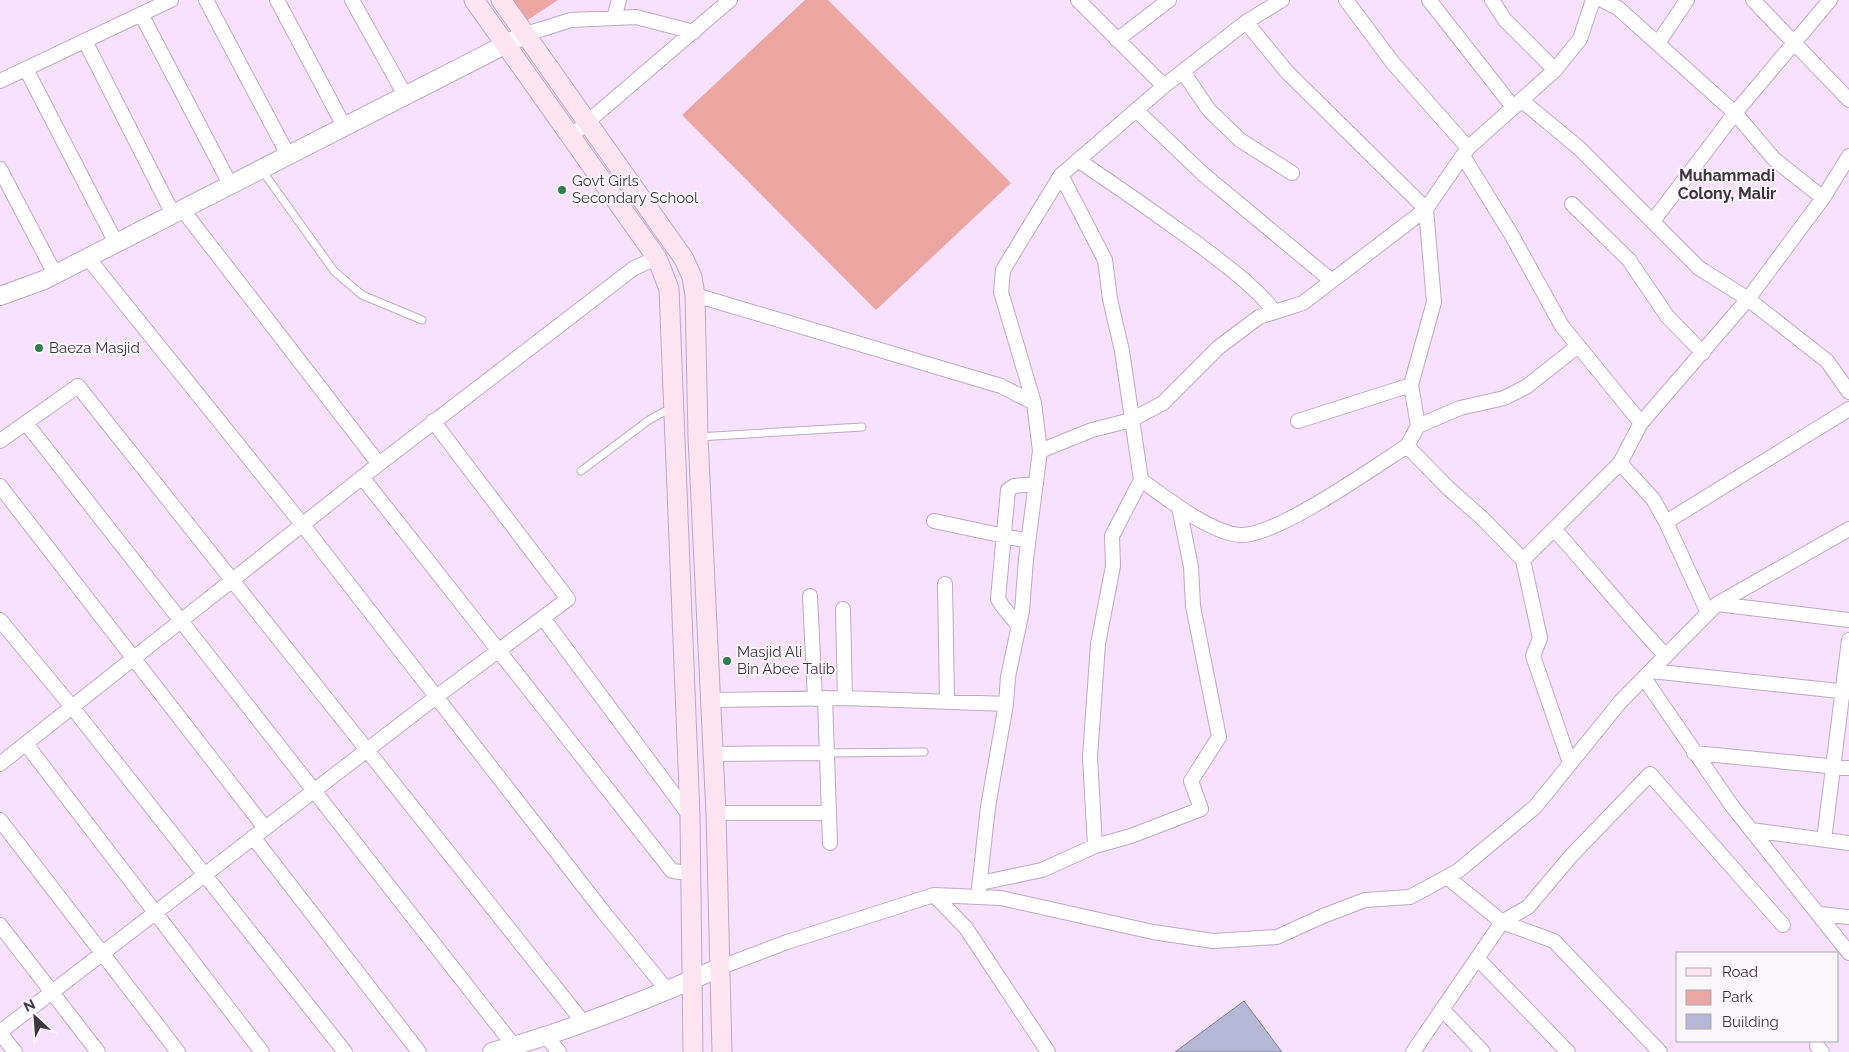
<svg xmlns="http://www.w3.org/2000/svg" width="1849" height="1052" viewBox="0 0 1849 1052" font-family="Raleway,sans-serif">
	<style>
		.green { fill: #eba6a2 }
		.building { fill: #b6b7d6; stroke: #7f8096 }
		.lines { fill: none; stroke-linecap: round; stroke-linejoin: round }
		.service-casing { stroke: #bda9c4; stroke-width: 9 }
		.minor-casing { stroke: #bda9c4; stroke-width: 16 }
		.tertiary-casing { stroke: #bda9c4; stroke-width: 20 }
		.secondary-casing { stroke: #bda9c4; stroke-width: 21 }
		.service { stroke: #fff; stroke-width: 7 }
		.minor { stroke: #fff; stroke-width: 14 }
		.tertiary { stroke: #fff; stroke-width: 18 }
		.secondary { stroke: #fde4f0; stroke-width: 19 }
		.poi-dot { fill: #307d4d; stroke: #faf6fb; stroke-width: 2 }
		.labels { text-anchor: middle; stroke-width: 4; stroke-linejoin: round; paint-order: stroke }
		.poi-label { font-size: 15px; fill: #3d3540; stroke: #faf6fb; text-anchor: start }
		.neighbourhood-label { font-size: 16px; font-weight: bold; fill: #3d3540; stroke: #faf6fb }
	</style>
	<rect width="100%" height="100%" fill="#f7e1fe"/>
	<!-- green -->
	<path class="green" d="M508 0H558L523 23Z
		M805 0H828L1011 183 876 310 682 115Z"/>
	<!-- building -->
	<path class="building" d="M1244 1001 1282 1052H1175Z"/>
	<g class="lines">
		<!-- service casing -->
		<g class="service-casing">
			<path id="service" d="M261 169 334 271 362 295 422 320
				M698 437 862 427
				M581 471 649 420 673 407
				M827 753 924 752"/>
		</g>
		<!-- minor casing -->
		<g class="minor-casing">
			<path id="minor" d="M206 0 288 155
				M277 0 344 126
				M352 0 405 95
				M1078 0 1164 86
				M1346 0 1393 63 1468 148
				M1429 0 1513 107
				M1492 0 1505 20 1555 70
				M1602 0 1618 8 1735 113 1774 159 1823 198
				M1753 0 1849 100
				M141 14 230 184
				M614 18 619 0
				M1246 22 1287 72 1426 209 1434 302 1411 385 1418 426 1407 446 1448 488 1482 518 1523 560 1540 638 1533 656 1570 763
				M526 34 571 20 636 17 694 32
				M1117 40 1169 0
				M85 41 173 214
				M1658 43 1687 0
				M26 69 116 243
				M1183 72 1209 110 1240 140 1292 173
				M0 81 171 0
				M1521 100 1579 148 1699 268 1748 299 1827 361 1849 392
				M1136 110 1203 174 1332 281
				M571 136 730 0
				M1463 156 1511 234 1562 326 1641 423
				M1078 160C1118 187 1158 215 1198 244 1225 265 1254 285 1275 312
				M0 169 55 274
				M1061 175 1105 260 1110 299 1122 351 1141 480 1112 536 1113 566 1098 644 1090 757 1095 846
				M1572 204 1629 260 1667 316 1703 353
				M182 209 379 464
				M1653 221 1735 113 1830 0
				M88 258 302 524 605 914 667 990
				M695 295 1001 386 1034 403
				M1298 421 1411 385
				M26 423 514 1046
				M1418 426 1460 408 1504 398 1526 387 1578 346
				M0 441 78 386 583 1022
				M1040 451 1092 430 1131 420 1163 403 1219 347 1259 317 1303 303 1426 209 1468 148 1555 70 1580 39 1593 0
				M1620 463 1653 499 1666 522 1708 613
				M362 477 672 871 690 873
				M1141 480C1165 497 1210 533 1240 535 1276 537 1374 467 1407 446
				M0 486 265 828
				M934 521 1028 541
				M1666 522 1849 409
				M1554 529C1592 571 1627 615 1666 656
				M1523 560 1620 463 1641 423 1748 299 1823 198 1849 156
				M945 584 947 700
				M810 596 815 699
				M1717 604 1849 620
				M843 609 845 698
				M543 618 690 816
				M0 620 72 707 345 1052
				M1019 626 1003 607 998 599 1008 490 1014 486 1036 484
				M1651 671 1849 692
				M1644 678 1732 806 1849 953
				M825 698 830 843
				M712 700 845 698 1006 704
				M26 744 262 1052
				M1694 753 1849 768
				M713 754 826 753
				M0 764 379 464 634 268 657 258
				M716 813H828
				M0 820 178 1052
				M1751 830 1849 843
				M253 837 419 1052
				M1824 840 1849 640
				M1447 877 1502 922 1554 941 1660 1052
				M980 883 1042 870 1095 846 1131 836 1201 809 1191 781 1219 737 1193 606 1191 567 1179 507
				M934 895 966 928 1048 1052
				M978 897 988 807 1006 704 1008 677 1022 611 1026 559 1040 451 1034 403 1001 292 1003 270 1061 175 1164 86 1246 22 1282 0
				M1819 914 1849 917
				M0 925 98 1052
				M1477 958 1568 1052
				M721 967 787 942 934 895 1001 898 1153 932 1213 941 1277 937 1323 916 1365 900 1410 897 1458 871 1535 807 1621 701 1717 604 1849 529
				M1442 1009 1483 1052
				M0 1032 436 697 568 599 433 421
				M0 1033 15 1052
				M546 1036 559 1052
				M1817 1046 1822 1052
				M1413 1052 1502 922 1528 907 1571 856 1650 774 1783 925"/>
		</g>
		<!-- tertiary casing -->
		<g class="tertiary-casing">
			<path id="tertiary" d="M0 296 44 280 526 34
				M492 1052C570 1031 647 1000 721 967"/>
		</g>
		<!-- secondary casing -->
		<g class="secondary-casing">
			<path id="secondary" d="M474 0 657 258 669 289 690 816 693 1052
				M501 0 684 259 692 277 695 295 698 437 716 813 722 1052"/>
		</g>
		<!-- service -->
		<use href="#service" class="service"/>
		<!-- minor -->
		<use href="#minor" class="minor"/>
		<!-- tertiary -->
		<use href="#tertiary" class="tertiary"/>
		<!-- secondary -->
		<use href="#secondary" class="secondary"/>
	</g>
	<!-- markers -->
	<g class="poi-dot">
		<circle cx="562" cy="190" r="5"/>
		<circle cx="39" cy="348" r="5"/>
		<circle cx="727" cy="661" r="5"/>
	</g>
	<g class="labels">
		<!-- poi labels -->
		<g class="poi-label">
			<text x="572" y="186">Govt Girls<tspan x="572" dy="17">Secondary School</tspan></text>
			<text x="49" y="353">Baeza Masjid</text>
			<text x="737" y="657">Masjid Ali<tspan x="737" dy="17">Bin Abee Talib</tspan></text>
		</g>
		<!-- neighbourhood labels -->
		<g class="neighbourhood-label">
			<text x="1727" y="181">Muhammadi<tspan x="1727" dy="18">Colony, Malir</tspan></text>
		</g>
	</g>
	<!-- legend -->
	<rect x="1676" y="952" width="162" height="90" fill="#faf6fb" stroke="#aea9b0"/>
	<rect x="1686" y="968" width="25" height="8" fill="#fde4f0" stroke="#aea9b0"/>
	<text x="1722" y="977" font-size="15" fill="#3d3540">Road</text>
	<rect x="1686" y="990" width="25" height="15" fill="#eba6a2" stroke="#aea9b0"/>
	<text x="1722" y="1002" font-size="15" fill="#3d3540">Park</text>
	<rect x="1686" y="1014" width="25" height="15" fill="#b6b7d6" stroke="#aea9b0"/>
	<text x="1722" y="1027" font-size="15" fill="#3d3540">Building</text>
	<!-- north arrow -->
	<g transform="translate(35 1017) rotate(334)" stroke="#faf6fb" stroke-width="4" paint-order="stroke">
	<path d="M0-4L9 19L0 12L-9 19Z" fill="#3d3540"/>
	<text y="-8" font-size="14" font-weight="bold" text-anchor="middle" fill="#3d3540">N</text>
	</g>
</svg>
